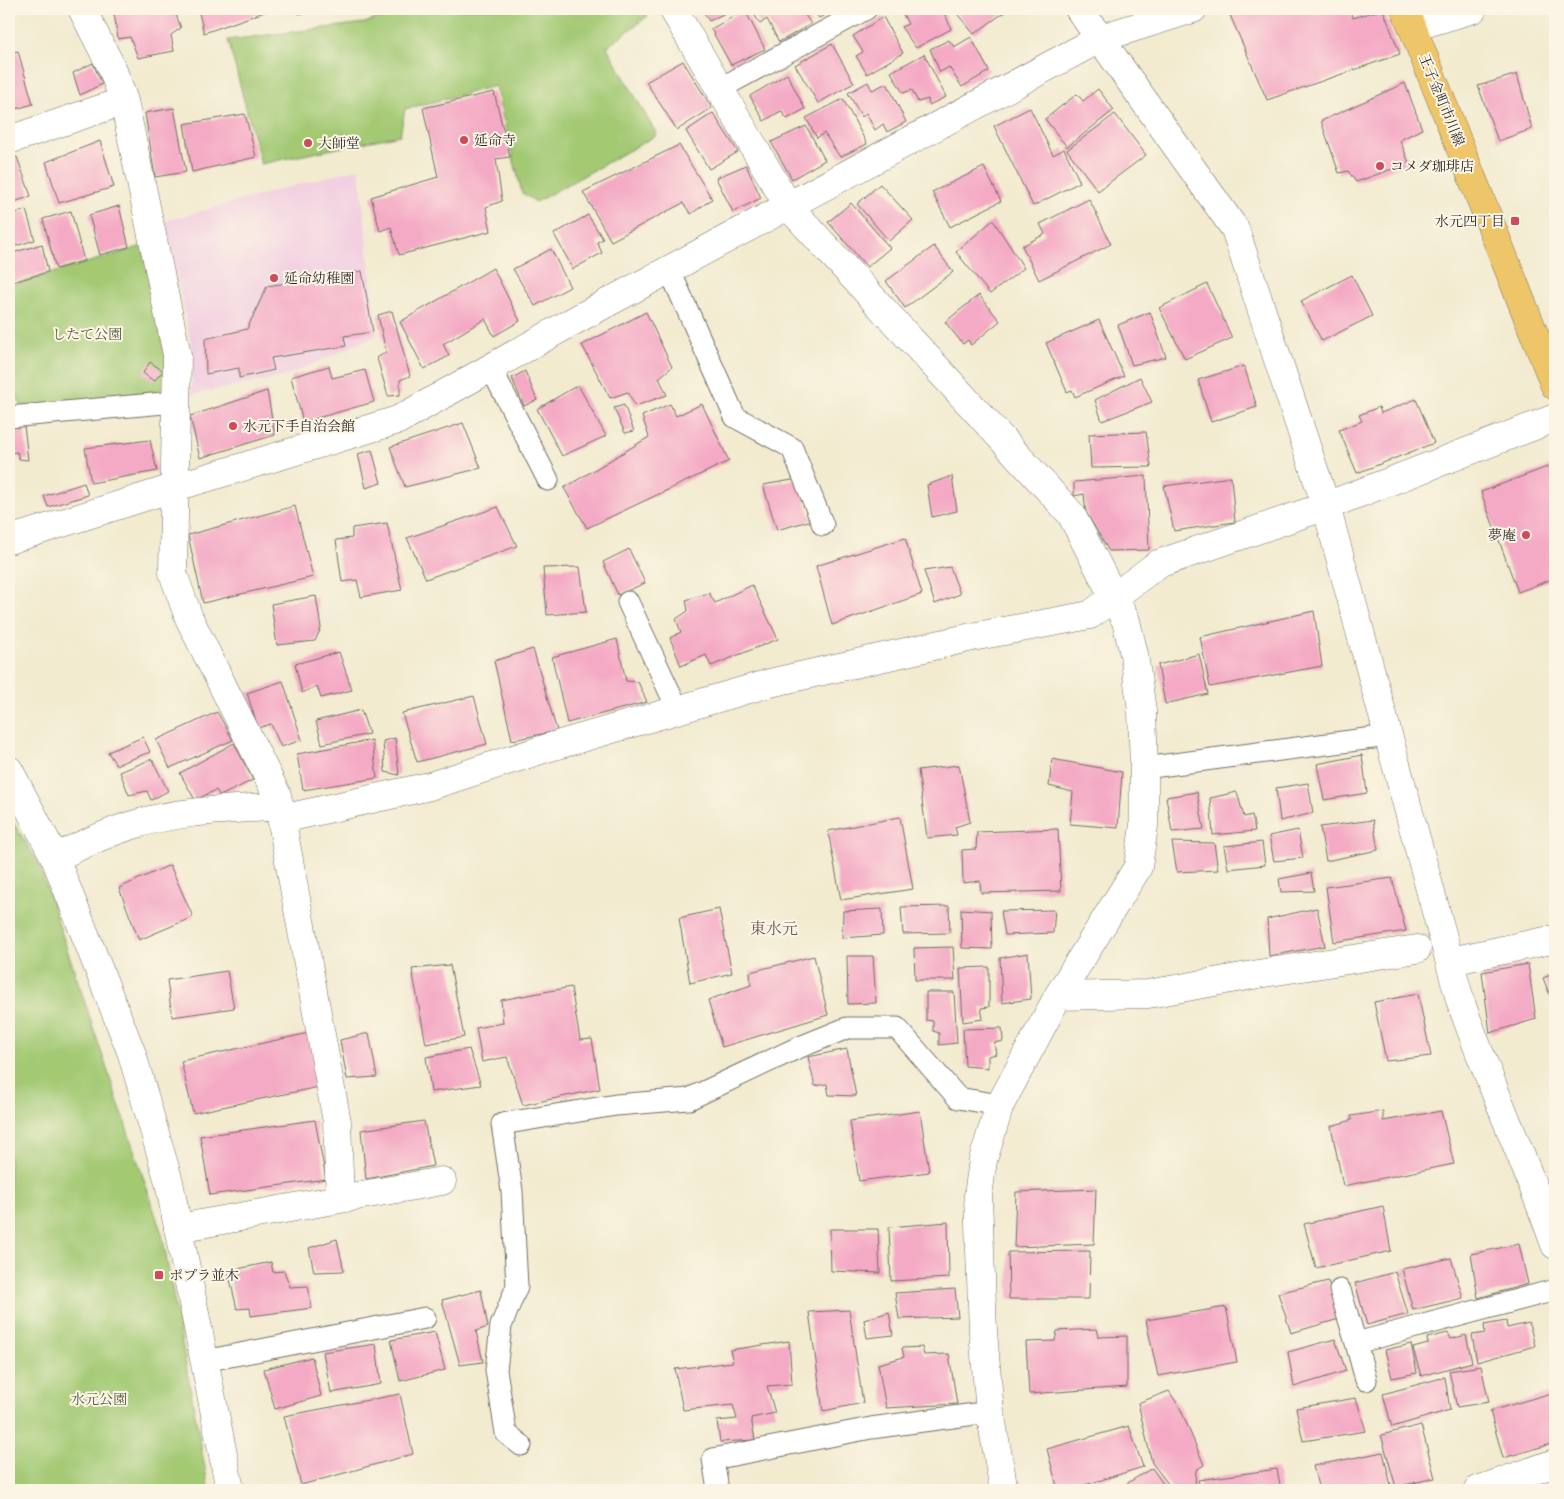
<svg xmlns="http://www.w3.org/2000/svg" width="1564" height="1499" viewBox="0 0 1564 1499" font-family="'IM FELL Great Primer','Noto Serif JP',serif">
	<style>
		.built { fill: #f2cfe1 }
		.green { fill: #a3c973; stroke: #677a4f }
		.building { fill: #f4aac5 }
		.lines { fill: none; stroke-linecap: round; stroke-linejoin: round }
		.service-casing { stroke: #716e65; stroke-width: 23 }
		.minor-casing { stroke: #716e65; stroke-width: 29 }
		.tertiary-casing { stroke: #716e65; stroke-width: 29 }
		.primary-casing { stroke: #716e65; stroke-width: 29 }
		.service { stroke: #fff; stroke-width: 21 }
		.minor { stroke: #fff; stroke-width: 28 }
		.tertiary { stroke: #fff; stroke-width: 28 }
		.primary { stroke: #eec569; stroke-width: 28 }
		.poi-dot { fill: #d1495b; stroke: #fcf5e5; stroke-width: 2 }
		.labels { text-anchor: middle; stroke-width: 4; stroke-linejoin: round; paint-order: stroke }
		.street-label { font-size: 14px; fill: #2b2b2b; stroke: #fcf5e5 }
		.poi-label { font-size: 14px; fill: #2b2b2b; stroke: #fcf5e5; text-anchor: start }
		.park-label { font-size: 14px; fill: #4f5a41; stroke: #fcf5e5 }
		.quarter-label { font-size: 16px; fill: #715761; stroke: #fcf5e5 }
	</style>
	<rect width="100%" height="100%" fill="#fcf5e5"/>
	<filter id="ink" filterUnits="userSpaceOnUse"><feTurbulence type="fractalNoise" baseFrequency=".02" numOctaves="2"/><feDisplacementMap in="SourceGraphic" scale="10" xChannelSelector="R" yChannelSelector="G"/><feConvolveMatrix kernelMatrix="1 2 1 2 8 2 1 2 1" color-interpolation-filters="sRGB"/></filter>
	<filter id="wash" filterUnits="userSpaceOnUse"><feTurbulence type="fractalNoise" baseFrequency=".0096" numOctaves="4" result="noise"/><feDisplacementMap in="SourceGraphic" scale="20" xChannelSelector="R" yChannelSelector="G"/><feGaussianBlur stdDeviation="1.12" result="paint"/><feColorMatrix in="noise" values="0 0 0 0 0 0 0 0 0 0 0 0 0 0 0 0 0 1.4 0 .05"/><feComposite in="paint" operator="in"/></filter>
	<g filter="url(#wash)">
		<rect width="100%" height="100%" fill="#f2ebd0"/>
		<!-- built -->
		<path class="built" d="M359 168 377 335 284 377 191 395 193 353 165 221Z"/>
		<!-- green -->
		<path class="green" d="M402 9H644L648 16 607 47 657 135 536 202 522 193 495 86 405 109 400 135 261 164 228 40 365 23Z
			M143 246 167 362V393L23 410 9 377V286Z
			M9 816 38 862 162 1234 209 1490H9Z"/>
		<g id="blocks">
			<!-- building -->
			<path class="building" d="M125 9H174L181 28 171 35 174 51 138 58 130 37 118 39 114 13Z
				M198 9H273L204 33Z
				M297 9H319L299 14Z
				M702 9H725L727 12 709 21Z
				M751 9H801L811 24 779 42 767 19 760 24Z
				M812 9H835L819 18Z
				M933 9H943L951 29 916 48 901 27 908 24 901 10Z
				M953 9H1009L974 34Z
				M1249 9H1349L1353 18 1383 9 1400 54 1267 100 1230 15Z
				M745 10 765 49 731 65 711 29Z
				M883 17 903 53 867 74 856 56 863 52 853 36Z
				M971 37 989 71 962 87 949 67 940 72 930 49 949 40 954 47Z
				M832 44 854 83 818 103 795 65Z
				M18 51 33 104 9 111V53Z
				M924 54 946 97 929 105 928 99 918 102 912 90 903 93 891 72Z
				M683 61 712 108 677 130 646 82Z
				M93 63 102 84 80 95 73 73Z
				M787 74 805 109 787 119 781 111 764 121 750 96Z
				M1517 74 1532 129 1498 141 1478 86Z
				M868 82 872 90 887 83 906 122 887 132 883 124 875 130 866 113 862 117 848 93Z
				M1405 83 1422 129 1400 140 1409 163 1356 182 1348 171 1339 173 1321 121Z
				M1098 89 1114 110 1067 147 1045 119 1077 94 1083 101Z
				M494 92 510 157 496 159 502 201 486 207 491 231 399 255 391 227 380 231 371 197 438 177 423 108Z
				M843 99 867 144 840 157 824 133 817 138 806 118Z
				M174 108 186 172 155 177 145 113Z
				M1030 108 1053 155 1064 149 1080 182 1033 206 994 126Z
				M713 113 738 152 709 169 686 131Z
				M245 114 256 157 192 172 184 124Z
				M1115 114 1146 155 1098 191 1067 150Z
				M806 126 825 160 792 179 771 142Z
				M100 141 114 187 59 203 46 162Z
				M679 145 712 199 691 214 683 203 611 241 583 192Z
				M17 157 31 196 9 204V160Z
				M746 165 761 198 733 212 716 178Z
				M984 167 1001 201 950 227 932 192Z
				M880 184 913 220 889 241 857 204Z
				M1089 199 1111 244 1039 280 1022 246 1045 234 1040 224Z
				M851 203 890 248 867 267 828 222Z
				M119 206 129 247 100 255 89 215Z
				M26 210 35 240 9 248V215Z
				M71 211 84 261 56 269 43 219Z
				M588 215 603 239 597 242 602 253 573 269 554 234Z
				M993 220 1024 268 990 294 956 252Z
				M42 244 48 272 9 283V254Z
				M934 246 953 272 905 308 886 281Z
				M551 249 570 287 535 306 513 269Z
				M493 268 520 321 494 336 485 319 443 344 449 356 424 369 400 322Z
				M362 271 373 332 344 336 346 346 271 358 274 370 239 378V368L206 374 205 339 247 329 267 286Z
				M1352 275 1372 316 1322 341 1301 301Z
				M1207 284 1232 338 1185 359 1159 308Z
				M979 295 1000 321 971 345 968 340 963 344 945 322Z
				M392 311 410 376 400 380V395L388 396 377 358 386 352 378 315Z
				M646 312 672 367 659 378 667 395 635 406 628 392 610 398 582 345Z
				M1150 312 1166 357 1132 365 1118 325Z
				M1099 320 1124 376 1075 397 1072 390 1067 392 1046 343Z
				M150 362 163 371 154 381 143 373Z
				M329 366 332 378 365 370 374 402 303 422 291 377Z
				M1244 366 1257 407 1211 422 1198 380Z
				M525 371 537 400 524 406 512 378Z
				M1140 377 1152 402 1102 421 1095 400Z
				M578 385 606 436 562 456 537 409Z
				M267 391 275 435 200 458 190 416Z
				M1416 399 1434 443 1357 473 1339 430 1362 421 1359 415 1379 407 1381 413Z
				M670 404 676 416 702 404 729 461 587 528 564 488 649 437 642 416Z
				M624 405 634 431 625 433 614 408Z
				M463 423 481 468 405 487 390 447Z
				M24 425 28 460 19 459 17 452 9 453V428Z
				M1146 432 1151 467 1091 468 1089 434Z
				M150 440 157 471 91 483 85 448Z
				M372 450 381 483 366 488 358 454Z
				M1555 464V578L1518 592 1481 492Z
				M952 476 957 511 932 517 927 485Z
				M1146 476 1149 550 1109 551 1086 512 1084 494 1074 496V482Z
				M1231 477 1235 522 1174 531 1164 486Z
				M798 479 812 520 777 530 763 485Z
				M84 483 88 495 48 507 44 496Z
				M295 506 313 577 203 603 188 535Z
				M498 507 517 546 426 579 407 538Z
				M387 523 402 590 361 597 357 580 342 582 336 540 352 538V528Z
				M905 538 922 594 832 625 816 566Z
				M629 549 645 583 618 595 603 562Z
				M580 567 586 612 547 615 543 568Z
				M950 567 960 594 935 604 924 571Z
				M752 585 778 639 711 666 706 655 681 666 670 638 681 632 676 619 688 611 686 600 709 593 715 603Z
				M316 596 321 628 315 641 277 645 271 604Z
				M1314 611 1322 666 1210 687 1200 637Z
				M617 639 626 681 638 682 647 702 567 723 552 657Z
				M533 649 557 731 512 740 494 661Z
				M339 652 352 690 321 698 317 686 302 693 295 664Z
				M1199 654 1208 694 1165 704 1158 665Z
				M283 681 302 740 281 747 271 724 258 728 247 693Z
				M474 696 487 744 417 762 402 713Z
				M361 710 369 734 322 744 316 721Z
				M217 712 233 740 170 768 156 740Z
				M143 737 150 752 116 765 108 752Z
				M395 738 399 775 385 772 383 741Z
				M372 740 377 778 303 790 297 754Z
				M234 743 253 780 220 796 216 790 195 800 180 773Z
				M1362 755 1367 793 1324 800 1317 764Z
				M152 759 168 791 151 800 147 791 129 795 120 772Z
				M1052 759 1122 772 1118 828 1070 824 1073 792 1049 786Z
				M959 765 970 822 955 827 957 835 927 838 918 770Z
				M1308 783 1313 813 1280 821 1276 788Z
				M1197 792 1204 829 1172 832 1166 797Z
				M1237 792 1244 817 1252 815 1255 831 1213 835 1210 798Z
				M900 817 913 889 841 900 828 831Z
				M1373 820 1378 850 1326 861 1320 827Z
				M1058 829 1061 891 981 893 980 881 963 883 962 850 976 849 977 832Z
				M1298 830 1303 858 1274 861 1269 836Z
				M1172 842 1214 843 1218 870 1177 872Z
				M1262 842 1265 865 1228 869 1224 846Z
				M170 865 193 917 139 940 119 888Z
				M1311 873 1314 891 1281 892 1279 879Z
				M1392 878 1406 931 1334 942 1326 887Z
				M949 906 950 933 903 934 901 907Z
				M1317 908 1325 946 1269 956 1267 919Z
				M719 909 732 973 690 983 679 918Z
				M882 909 883 935 842 938 843 911Z
				M961 909 991 911 992 949 962 948Z
				M1055 910 1053 933 1005 935 1001 911Z
				M953 947 955 980H915L914 948Z
				M1028 953 1031 999 1002 1003 1000 958Z
				M814 956 828 1015 722 1047 708 1000 751 985 750 972Z
				M847 956H873L876 1003 848 1004Z
				M1528 964 1536 1019 1490 1033 1482 972Z
				M450 965 464 1037 426 1044 412 969Z
				M989 967V1007L981 1008 983 1019 963 1022 960 968Z
				M227 971 234 1008 172 1017 167 980Z
				M1555 973V1008L1543 978Z
				M571 987 580 1040 592 1039 600 1089 523 1105 507 1057 482 1062 476 1028 503 1023 501 1000Z
				M926 992H954L957 1043 939 1045V1033L933 1031V1021L926 1020Z
				M1418 994 1431 1056 1386 1061 1374 1002Z
				M1002 1028 1003 1041 994 1043 996 1054 988 1056V1068L965 1066 963 1029Z
				M309 1033 319 1087 193 1113 181 1061Z
				M369 1033 377 1077 347 1079 340 1040Z
				M469 1049 481 1085 431 1092 426 1057Z
				M847 1049 856 1096 829 1095 827 1084 815 1086 808 1057Z
				M920 1111 929 1172 859 1181 850 1121Z
				M1383 1111V1121L1441 1111 1454 1164 1343 1186 1331 1126 1352 1120 1351 1116Z
				M315 1120 326 1179 210 1195 200 1136Z
				M424 1121 433 1166 366 1179 361 1130Z
				M1096 1189 1094 1244 1014 1247 1016 1192Z
				M1383 1206 1391 1251 1316 1268 1304 1224Z
				M948 1222 949 1278 891 1281 889 1227Z
				M830 1229H878L880 1273 831 1271Z
				M337 1239 344 1271 314 1272 309 1248Z
				M1519 1244 1528 1284 1478 1298 1471 1254Z
				M1090 1251 1089 1299H1009L1008 1252Z
				M1451 1258 1463 1298 1413 1310 1402 1269Z
				M271 1262 273 1272 284 1271 290 1287 308 1286 312 1308 251 1316 250 1308 237 1309 228 1271Z
				M1395 1272 1408 1314 1367 1325 1355 1283Z
				M1328 1281 1339 1319 1291 1333 1278 1293Z
				M955 1289 958 1317 899 1319 895 1293Z
				M481 1290 488 1327 476 1331 483 1362 460 1365 442 1300Z
				M1226 1307 1237 1362 1158 1376 1146 1320Z
				M849 1310 863 1403 823 1411 809 1312Z
				M889 1312 893 1335 867 1338 864 1320Z
				M1506 1321 1507 1328 1529 1323 1535 1346 1477 1362 1472 1335 1485 1333 1484 1325Z
				M1097 1329 1099 1337 1127 1336V1387L1029 1394 1026 1342 1055 1341 1057 1331Z
				M435 1332 445 1370 400 1381 391 1340Z
				M1448 1333 1451 1339 1466 1335 1472 1362 1421 1376 1413 1348 1428 1344 1427 1338Z
				M1335 1339 1346 1371 1294 1387 1288 1352Z
				M789 1341 792 1384 767 1386 775 1413 751 1418 755 1440 720 1442 717 1421 737 1419 733 1405 683 1410 675 1369 733 1362 730 1350Z
				M376 1344 381 1384 331 1393 323 1352Z
				M1411 1344 1417 1373 1392 1378 1385 1350Z
				M922 1347 924 1355 949 1354 957 1404 886 1408 878 1364 904 1357 902 1348Z
				M312 1357 321 1396 275 1409 264 1369Z
				M1481 1366 1489 1402 1457 1407 1449 1371Z
				M1445 1377 1450 1410 1392 1427 1383 1394Z
				M1169 1391 1180 1408 1204 1465 1196 1470 1195 1487 1173 1490 1152 1463 1138 1403Z
				M1555 1392V1443L1503 1458 1490 1411Z
				M400 1394 413 1454 301 1485 284 1416Z
				M1356 1398 1366 1431 1303 1441 1296 1408Z
				M1421 1425 1435 1478 1396 1487 1381 1435Z
				M1129 1426 1143 1467 1069 1490H1058L1047 1449Z
				M1383 1452 1392 1490H1319L1313 1466Z
				M1152 1468 1166 1488 1163 1490H1116Z
				M1277 1469 1281 1490H1201L1198 1480Z"/>
		</g>
	</g>
	<g filter="url(#ink)">
		<use href="#blocks" fill-opacity="0" stroke="#716e65" stroke-width="1"/>
		<g class="lines">
			<!-- service casing -->
			<g class="service-casing">
				<path id="service" d="M721 88 866 9
					M670 271 735 417 792 448 823 525
					M491 368 548 480
					M9 417 175 402
					M628 602 678 710
					M1144 768 1388 736
					M1340 1290 1356 1343
					M204 1361 425 1318
					M1366 1380 1356 1343 1555 1290
					M521 1445 506 1433 496 1370 501 1326 517 1286 512 1191 502 1124 616 1105 689 1099 795 1049 847 1028H897L958 1098 1000 1105
					M718 1490 713 1459 871 1428 990 1412"/>
			</g>
			<!-- minor casing -->
			<g class="minor-casing">
				<path id="minor" d="M82 9 112 68 124 101 177 355 173 573 189 618 277 795 337 1122 340 1199 178 1228
					M673 9 789 207 1071 514 1126 621 1134 654 1142 711 1144 768V826L1138 867 1058 996 1000 1105 983 1160 978 1196 983 1332 990 1412 1004 1490
					M1079 9 1235 229 1326 506 1460 1000C1489 1083 1526 1162 1555 1245
					M1413 27 1473 9
					M9 140 124 101
					M9 540 176 487 398 420 579 318 1101 38 1193 9
					M282 819 430 786 547 748 770 683 972 637 1090 615 1158 564 1326 506 1555 418
					M55 858C81 845 108 832 136 824 182 810 232 810 280 806
					M1451 961 1555 939
					M1058 996 1148 994 1264 973 1417 949
					M340 1199 442 1181
					M1478 1490 1555 1463"/>
			</g>
			<!-- tertiary casing -->
			<g class="tertiary-casing">
				<path id="tertiary" d="M9 770 55 858 132 1054 169 1182 230 1490"/>
			</g>
			<!-- primary casing -->
			<g class="primary-casing">
				<path id="primary" d="M1405 9 1555 386"/>
			</g>
			<!-- service -->
			<use href="#service" class="service"/>
			<!-- minor -->
			<use href="#minor" class="minor"/>
			<!-- tertiary -->
			<use href="#tertiary" class="tertiary"/>
			<!-- primary -->
			<use href="#primary" class="primary"/>
		</g>
	</g>
	<!-- markers -->
	<g class="poi-dot">
		<circle cx="464" cy="140" r="5"/>
		<circle cx="308" cy="143" r="5"/>
		<circle cx="1380" cy="166" r="5"/>
		<rect x="1510" y="216" width="10" height="10" rx="2.5"/>
		<circle cx="274" cy="278" r="5"/>
		<circle cx="233" cy="426" r="5"/>
		<circle cx="1526" cy="535" r="5"/>
		<rect x="154" y="1270" width="10" height="10" rx="2.5"/>
	</g>
	<g class="labels">
		<!-- street labels -->
		<g class="street-label">
			<text transform="translate(1442 100) rotate(68)" y="5">王子金町市川線</text>
		</g>
		<!-- poi labels -->
		<g class="poi-label">
			<text x="474" y="145">延命寺</text>
			<text x="318" y="148">大師堂</text>
			<text x="1390" y="171">コメダ珈琲店</text>
			<text x="1505" y="226" text-anchor="end">水元四丁目</text>
			<text x="284" y="283">延命幼稚園</text>
			<text x="243" y="431">水元下手自治会館</text>
			<text x="1516" y="540" text-anchor="end">夢庵</text>
			<text x="169" y="1280">ポプラ並木</text>
		</g>
		<!-- park labels -->
		<g class="park-label">
			<text x="87" y="339">したて公園</text>
			<text x="99" y="1404">水元公園</text>
		</g>
		<!-- quarter labels -->
		<g class="quarter-label">
			<text x="774" y="934">東水元</text>
		</g>
	</g>
	<!-- margin -->
	<rect width="1564" height="1499" fill="none" stroke="#fcf5e5" stroke-width="30"/>
</svg>
